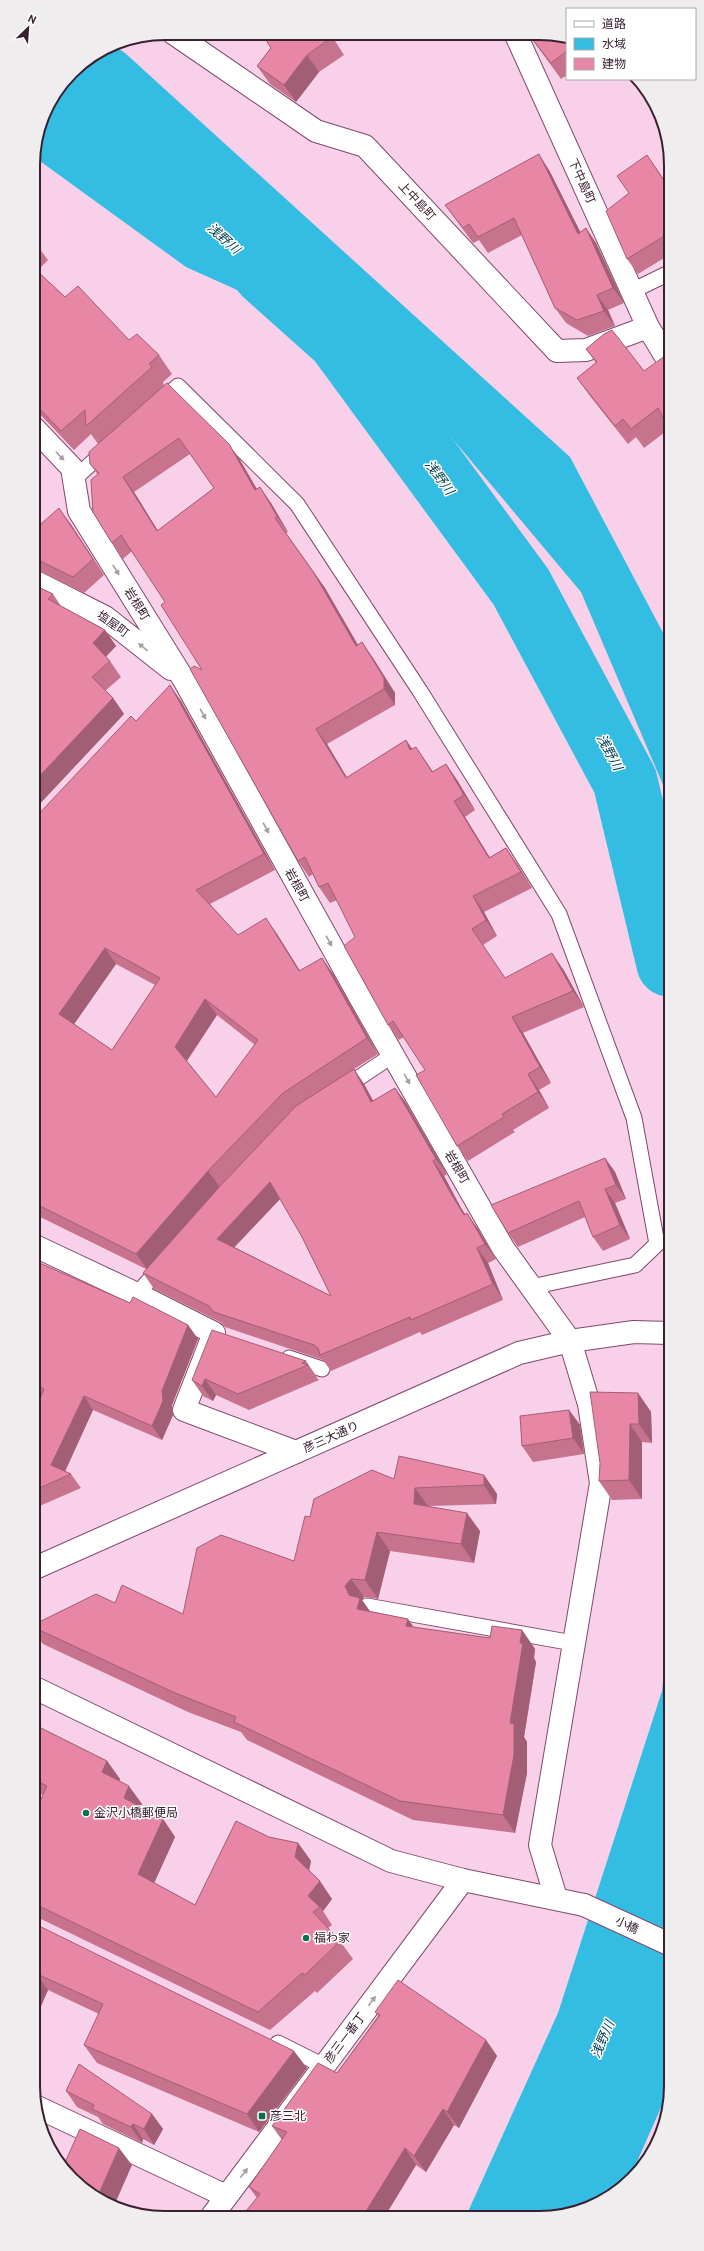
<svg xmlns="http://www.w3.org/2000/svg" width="704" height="2251" viewBox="0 0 704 2251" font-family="Cabin,'Noto Sans JP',sans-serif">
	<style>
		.water { fill: #33bde2 }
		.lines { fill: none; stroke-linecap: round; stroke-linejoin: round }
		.river { stroke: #33bde2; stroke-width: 65 }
		.lane-casing { stroke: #81486e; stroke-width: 17 }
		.street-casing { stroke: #81486e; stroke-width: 24 }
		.secondary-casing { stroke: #81486e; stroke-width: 24 }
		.lane { stroke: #fff; stroke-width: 15 }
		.street { stroke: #fff; stroke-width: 22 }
		.secondary { stroke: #fff; stroke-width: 22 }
		.wall { fill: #c8738e; fill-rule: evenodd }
		.shaded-wall { fill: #a25e74 }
		.building { fill: #e886a5; stroke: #a25e74; fill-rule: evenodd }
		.oneway { fill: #a69ba2 }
		.poi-dot { fill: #04724b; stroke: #fff; stroke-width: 1.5 }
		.labels { text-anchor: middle; stroke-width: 3; stroke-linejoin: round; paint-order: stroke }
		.street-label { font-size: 12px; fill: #392030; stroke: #fff }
		.poi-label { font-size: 12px; fill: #392030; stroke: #fff; text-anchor: start }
		.water-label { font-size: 13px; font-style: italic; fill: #084353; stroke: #fff }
		.rim { fill: none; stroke: #392030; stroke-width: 2 }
	</style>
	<rect width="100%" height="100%" fill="#f9d0e9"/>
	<!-- water -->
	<path class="water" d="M112 44 125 53 570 457 669 644V799L581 592 383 356 186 267 33 156 43 114 72 71Z
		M670 1610 671 2085 628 2182 605 2200 565 2216H466L558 2013 662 1691Z"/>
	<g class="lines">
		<!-- river -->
		<path class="river" d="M264 272 339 339 521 587 625 781 669 964"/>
		<!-- lane casing -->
		<g class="lane-casing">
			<path id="lane" d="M632 291 669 273
				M158 404 178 386 297 504 420 691 559 914 634 1118 657 1244 635 1265 531 1287
				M74 479 106 450
				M342 1089 393 1055
				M137 1294 162 1266
				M289 1358 322 1369
				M367 1606 573 1643
				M278 2043 324 2066"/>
		</g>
		<!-- street casing -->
		<g class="street-casing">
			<path id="street" d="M173 33 316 131 365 146 557 351 586 350 648 327
				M516 35 648 327 669 362
				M34 428 72 468 79 511 184 680 362 1001 503 1248 570 1341 589 1404 601 1483 540 1845 556 1898
				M34 581 105 617 171 669
				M35 1246 137 1294 214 1333 184 1410 296 1452
				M584 1905 671 1945
				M35 2106 226 2196
				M212 2216 463 1880"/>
		</g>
		<!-- secondary casing -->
		<g class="secondary-casing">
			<path id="secondary" d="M35 1568 519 1353 570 1341 634 1332 670 1333
				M35 1688 391 1861 463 1880 584 1905"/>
		</g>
		<!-- lane -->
		<use href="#lane" class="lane"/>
		<!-- street -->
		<use href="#street" class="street"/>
		<!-- secondary -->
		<use href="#secondary" class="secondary"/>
	</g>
	<!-- wall -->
	<path class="wall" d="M211 33H228L216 41Z
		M262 34H332L331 35 344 55 319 72 296 102 270 84 257 66 271 48Z
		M529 35 567 36V75L561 79Z
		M647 155 669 187V255L638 274 627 259 629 193Z
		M549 170 580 232 586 228 596 243 624 303 608 310 615 326 588 336 566 323 555 308 522 235 488 253 479 240 473 243 445 205Z
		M33 240 48 260 37 271 65 297 129 340 159 355 172 374 163 382 164 385 240 460 257 489 271 503 288 532 286 533 325 588 358 646 373 658 395 693V705L327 744 347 778 406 740 412 749 427 763 433 772 446 764 457 780 475 810 465 817 490 858 506 848 517 864 532 888 484 912 497 936 483 945 505 978 563 969 584 1007 523 1033 551 1083 539 1090 549 1108 513 1130 515 1132 468 1161 457 1146 425 1070 404 1037 399 1040 388 1025 355 937 337 900 330 903 319 887 313 874 309 877 298 861 202 670 165 602 132 551 123 559 112 543 98 475 90 464 98 444 91 434 74 450 34 408ZM190 454 214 488 158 531 134 492Z
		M586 349 644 371 669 429 644 448 636 437 628 444 590 396 577 378 596 363Z
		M70 523 104 575 84 593 34 569V530Z
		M34 585 53 594 61 606 105 630 116 646 106 657 110 661 121 677 105 691 113 698 124 714 34 810Z
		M181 701 275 870 210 904 238 935 277 934 300 971 322 958 333 974 378 1054 354 1069 364 1084 373 1101 395 1088 406 1103 447 1174 444 1176 461 1208 465 1214 478 1229 496 1259 488 1263 503 1300 422 1335 420 1332 331 1371 323 1360 225 1327 220 1322 154 1289 143 1273 146 1269 34 1214V819L136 721ZM116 964 155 985 112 1050 74 1024ZM217 1015 255 1045 216 1097 187 1061ZM280 1199 302 1237 331 1296 234 1247Z
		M605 1158 615 1172 626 1199 615 1203 630 1239 603 1251 593 1237 585 1217 518 1247 508 1233Z
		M35 1261 130 1303 188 1325 198 1339 172 1405 173 1415 162 1440 93 1410 65 1471 71 1474 81 1488 35 1508V1410L40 1397 35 1394Z
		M306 1361 317 1377H316L319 1380 249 1410 216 1395 213 1401 203 1396 192 1380Z
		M638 1393 651 1412 652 1443 642 1442V1499L612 1500 599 1481Z
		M569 1410 580 1425 584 1454 533 1462 522 1446Z
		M484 1475 497 1494 496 1504 429 1506 480 1531 474 1563 390 1551 378 1599 364 1597 362 1600 370 1611 408 1619 413 1627 490 1638 522 1630 535 1649 534 1658 536 1662 524 1737 527 1742V1773L515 1833 413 1820 247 1740 241 1732 188 1712 43 1644 35 1633V1624L115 1603 183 1614 294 1561 310 1517 394 1479Z
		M35 1725 107 1761 120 1779 119 1781 142 1804 140 1807 163 1819 175 1837 154 1883 195 1905 269 1837 298 1843 311 1861 309 1870 332 1899 323 1911 332 1925 328 1928 340 1941 353 1959 317 1993 315 1991 270 2030 39 1918H35V1812L43 1795 35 1791Z
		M35 1924 307 2068 259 2132 97 2063 84 2045 99 2014 48 1990 35 2020Z
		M375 2012 486 2040 497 2056 459 2128 454 2125 426 2172 416 2165 385 2216H242L257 2198 249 2187 282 2140 272 2126 337 2073 378 2016Z
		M66 2091 152 2114 163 2129 154 2145 143 2139 142 2143 103 2124 98 2117 77 2107Z"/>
	<!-- shaded-wall -->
	<path class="shaded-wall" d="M330 34 331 35 344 55Z
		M307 55 319 72 296 102 284 85Z
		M539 154 549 170 589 249 578 234Z
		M647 155 669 187V188Z
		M586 228 596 243 624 303 613 288Z
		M597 295 608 310 615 326 604 311Z
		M229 444 240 460 266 506 255 490Z
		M123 477 134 492 168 547 157 531Z
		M260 487 271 503 288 532 277 516Z
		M59 508 70 523 104 575 93 559Z
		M275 518 325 588 368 662 356 646Z
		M105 630 116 646 104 658 93 643Z
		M362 642 373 658 395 693V705L384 689Z
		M170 685 181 701 275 870 264 854Z
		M113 698 124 714 34 810V782Z
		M316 729 327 744 357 794 346 778Z
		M406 740 417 756 410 750Z
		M416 747 427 763 443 788 432 772Z
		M446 764 457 780 475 810 464 795Z
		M454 801 465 817 500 874 489 858Z
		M506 848 517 864 532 888 521 872Z
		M473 896 484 912 497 936 486 920Z
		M266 918 277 934 310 987 299 971Z
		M105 948 116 964 70 1030 59 1014Z
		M552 953 563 969 584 1007 573 991Z
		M322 958 333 974 378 1054 367 1038Z
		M205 999 217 1015 186 1062 175 1047Z
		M512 1017 523 1033 551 1083 540 1067Z
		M354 1069 364 1084 382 1117 371 1102Z
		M528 1074 539 1090 549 1108 538 1092Z
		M395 1088 406 1103 447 1174 436 1159Z
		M605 1158 615 1172 626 1199 616 1185Z
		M433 1161 444 1176 461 1208 475 1230 464 1215 450 1192Z
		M208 1171 220 1187 147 1269 136 1254Z
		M270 1182 281 1198 228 1254 217 1239Z
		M605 1189 615 1203 630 1239 620 1225Z
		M467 1213 478 1229 496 1259 485 1244Z
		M477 1248 488 1263 503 1300 493 1284Z
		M188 1325 198 1339 172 1405 173 1415 162 1440 152 1426 162 1391Z
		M205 1379 216 1395 213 1401 202 1386Z
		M638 1393 651 1412 652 1443 639 1424Z
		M84 1396 93 1410 62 1478 51 1465Z
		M569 1410 580 1425 584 1454 573 1438Z
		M630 1424 642 1442V1499L629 1480Z
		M484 1475 497 1494 496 1504 484 1485Z
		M415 1488 428 1506 414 1504Z
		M467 1513 480 1531 474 1563 461 1544Z
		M377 1532 390 1551 378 1599 365 1580Z
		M351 1579 364 1597 362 1600 373 1616 357 1609 349 1595 345 1586Z
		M408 1619 421 1638 406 1626Z
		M522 1630 535 1649 534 1658 536 1662 524 1737 527 1742V1773L515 1833 503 1815 510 1723Z
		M107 1761 120 1779 115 1790 102 1772Z
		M129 1786 142 1804 137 1816 124 1798Z
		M163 1819 175 1837 150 1892 138 1874Z
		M298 1843 311 1861 308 1875 295 1857Z
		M320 1881 332 1899 323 1911 320 1907 308 1896Z
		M35 1973 48 1990 35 2020Z
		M486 2040 497 2056 459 2128 447 2112Z
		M294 2051 307 2068 259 2132 247 2114Z
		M443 2109 454 2125 426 2172 414 2156Z
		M152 2114 163 2129 154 2145 144 2129Z
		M133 2124 143 2139 142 2143 131 2127Z
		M119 2148 132 2165 114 2206 99 2200 97 2198Z
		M405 2148 416 2165 385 2216H367L365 2213Z"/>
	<!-- building -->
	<path class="building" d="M262 34H330L332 37 307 55 284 85 257 66 271 48Z
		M529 35 565 36H567V51L551 63Z
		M539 154 578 234 586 228 613 288 597 295 604 311 577 320 555 308 514 218 478 237 469 224 463 228 445 205Z
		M647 155 669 188V233L627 259 606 211 629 193 617 176Z
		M33 267 65 297 78 286 129 340 137 334 159 355 149 364 152 367 86 426 85 410 61 431 34 403Z
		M612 330 644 371 669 353V429L658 408 631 429 623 419 615 426 577 378 597 362 586 349 604 334Z
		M167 383 229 444 255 490 260 487 277 516 275 518 314 573 356 646 362 642 384 678V689L316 729 346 778 406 740 410 750 416 747 432 772 446 764 464 795 454 801 489 858 506 848 521 872 473 896 486 920 472 929 505 978 552 953 573 991 512 1017 540 1067 528 1074 538 1092 502 1114 504 1117 457 1146 416 1075 425 1070 393 1021 388 1025 344 946 355 937 328 883 319 887 305 857 298 861 190 669 194 666 202 670 161 605 165 602 121 535 112 543 93 512 91 480 99 473 90 464 89 452ZM179 438 214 488 157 531 123 477Z
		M59 508 93 559 73 577 34 558V530Z
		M34 585 53 594 48 599 105 630 93 643 110 661 92 677 113 698 34 782Z
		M170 685 264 854 196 890 238 935 266 918 299 971 322 958 367 1038 283 1093 208 1171 136 1254 34 1203V819L131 716 136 721ZM105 948 160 978 112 1050 59 1014ZM205 999 258 1040 216 1097 175 1047Z
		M354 1069 371 1102 395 1088 436 1159 433 1161 450 1192 464 1215 467 1213 485 1244 477 1248 493 1284 411 1320 410 1317 320 1355 318 1348 314 1345 214 1312 209 1306 143 1273 222 1184 296 1106ZM270 1182 302 1237 331 1296 217 1239Z
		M605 1158 616 1185 605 1189 620 1225 593 1237 579 1201 508 1233 491 1205Z
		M35 1261 130 1303 133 1297 188 1325 162 1391 163 1401 152 1426 84 1396 51 1465 71 1474 35 1490V1410L44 1389 35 1385Z
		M212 1330 306 1361 302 1363 308 1365 238 1394 205 1379 202 1386 192 1380Z
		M590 1392 638 1393 639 1424H630L629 1480 599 1481 600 1463Z
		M569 1410 573 1438 522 1446 520 1416Z
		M399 1456 484 1475V1485L415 1488 414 1504 467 1513 461 1544 377 1532 365 1580 351 1579 345 1586 349 1595 360 1598 357 1609 408 1619 406 1626 490 1638 492 1626 522 1630 520 1643H523L510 1723 514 1724V1755L503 1815 400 1801 234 1722 236 1717 175 1693 35 1628V1624L96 1594 115 1603 122 1585 183 1614 197 1548 221 1535 294 1561 305 1516 310 1517 314 1499 372 1470 394 1479Z
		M35 1725 107 1761 102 1772 129 1786 124 1798 163 1819 138 1874 195 1905 236 1821 269 1837 298 1843 295 1857 320 1881 308 1896 320 1907 313 1912 340 1941 305 1975 302 1973 258 2012 35 1904V1812L47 1786 35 1780Z
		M35 1924 294 2051 247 2114 84 2045 103 2004 35 1973Z
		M398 1980 486 2040 447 2112 443 2109 414 2156 405 2148 365 2213 369 2216H242L260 2194 249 2187 287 2132 272 2126 318 2063 337 2073 380 2015 375 2012Z
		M79 2064 152 2114 144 2129 133 2124 131 2127 92 2109 94 2105 66 2091Z
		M80 2129 119 2148 97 2198 71 2179 63 2167Z"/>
	<!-- one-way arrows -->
	<defs><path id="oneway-solid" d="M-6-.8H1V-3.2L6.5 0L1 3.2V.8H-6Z"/></defs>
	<g class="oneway">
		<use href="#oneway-solid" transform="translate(60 456) rotate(46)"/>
		<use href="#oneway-solid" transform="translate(116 570) rotate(58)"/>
		<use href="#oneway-solid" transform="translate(143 647) rotate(-141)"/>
		<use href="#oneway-solid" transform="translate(203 714) rotate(61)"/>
		<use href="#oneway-solid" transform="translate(266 828) rotate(61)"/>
		<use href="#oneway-solid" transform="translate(329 941) rotate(61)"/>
		<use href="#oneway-solid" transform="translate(407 1079) rotate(60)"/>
		<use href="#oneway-solid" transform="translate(372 2001) rotate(-53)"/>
		<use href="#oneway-solid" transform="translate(244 2173) rotate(-53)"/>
	</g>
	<!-- markers -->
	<g class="poi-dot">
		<circle cx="86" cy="1813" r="4"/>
		<circle cx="306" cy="1938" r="4"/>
		<rect x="258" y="2112" width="8" height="8" rx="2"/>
	</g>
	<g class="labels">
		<!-- street labels -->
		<g class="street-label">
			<text transform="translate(582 181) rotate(66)" y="4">下中島町</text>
			<text transform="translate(417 201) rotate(47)" y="4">上中島町</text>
			<text transform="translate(137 604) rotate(58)" y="4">岩根町</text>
			<text transform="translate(113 624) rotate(35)" y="4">塩屋町</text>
			<text transform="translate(297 885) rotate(61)" y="4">岩根町</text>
			<text transform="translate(457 1167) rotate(60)" y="4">岩根町</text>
			<text transform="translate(331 1437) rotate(-24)" y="4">彦三大通り</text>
			<text transform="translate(627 1925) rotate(25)" y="4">小橋</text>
			<text transform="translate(345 2038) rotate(-53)" y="4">彦三一番丁</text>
		</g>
		<!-- poi labels -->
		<g class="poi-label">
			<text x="94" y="1817">金沢小橋郵便局</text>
			<text x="314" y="1942">福わ家</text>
			<text x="270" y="2120">彦三北</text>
		</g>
		<!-- water labels -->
		<g class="water-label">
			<text transform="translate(224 238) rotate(42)" y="5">浅野川</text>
			<text transform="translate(440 477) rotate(54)" y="5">浅野川</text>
			<text transform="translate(610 752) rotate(62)" y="5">浅野川</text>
			<text transform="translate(602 2039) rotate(-67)" y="5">浅野川</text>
		</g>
	</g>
	<!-- crop -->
	<path d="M0 0H704V2251H0ZM165 40H539A125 125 0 0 1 664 165V2086A125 125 0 0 1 539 2211H165A125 125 0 0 1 40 2086V165A125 125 0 0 1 165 40Z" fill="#efedee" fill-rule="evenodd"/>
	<path class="rim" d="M165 40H539A125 125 0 0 1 664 165V2086A125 125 0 0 1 539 2211H165A125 125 0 0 1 40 2086V165A125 125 0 0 1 165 40Z"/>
	<!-- legend -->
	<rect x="566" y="8" width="130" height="72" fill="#ffffff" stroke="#b0a6ac"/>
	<rect x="574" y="21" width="20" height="6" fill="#ffffff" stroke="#b0a6ac"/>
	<text x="602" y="28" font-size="12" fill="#392030">道路</text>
	<rect x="574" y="38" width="20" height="12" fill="#33bde2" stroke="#b0a6ac"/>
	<text x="602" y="48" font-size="12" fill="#392030">水域</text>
	<rect x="574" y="58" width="20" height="12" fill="#e886a5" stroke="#b0a6ac"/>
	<text x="602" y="68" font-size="12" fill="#392030">建物</text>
	<!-- north arrow -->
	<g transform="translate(28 28) rotate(25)" stroke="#ffffff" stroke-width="3" paint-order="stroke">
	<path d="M0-3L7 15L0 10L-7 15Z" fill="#392030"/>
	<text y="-6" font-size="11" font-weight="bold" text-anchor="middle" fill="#392030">N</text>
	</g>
</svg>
